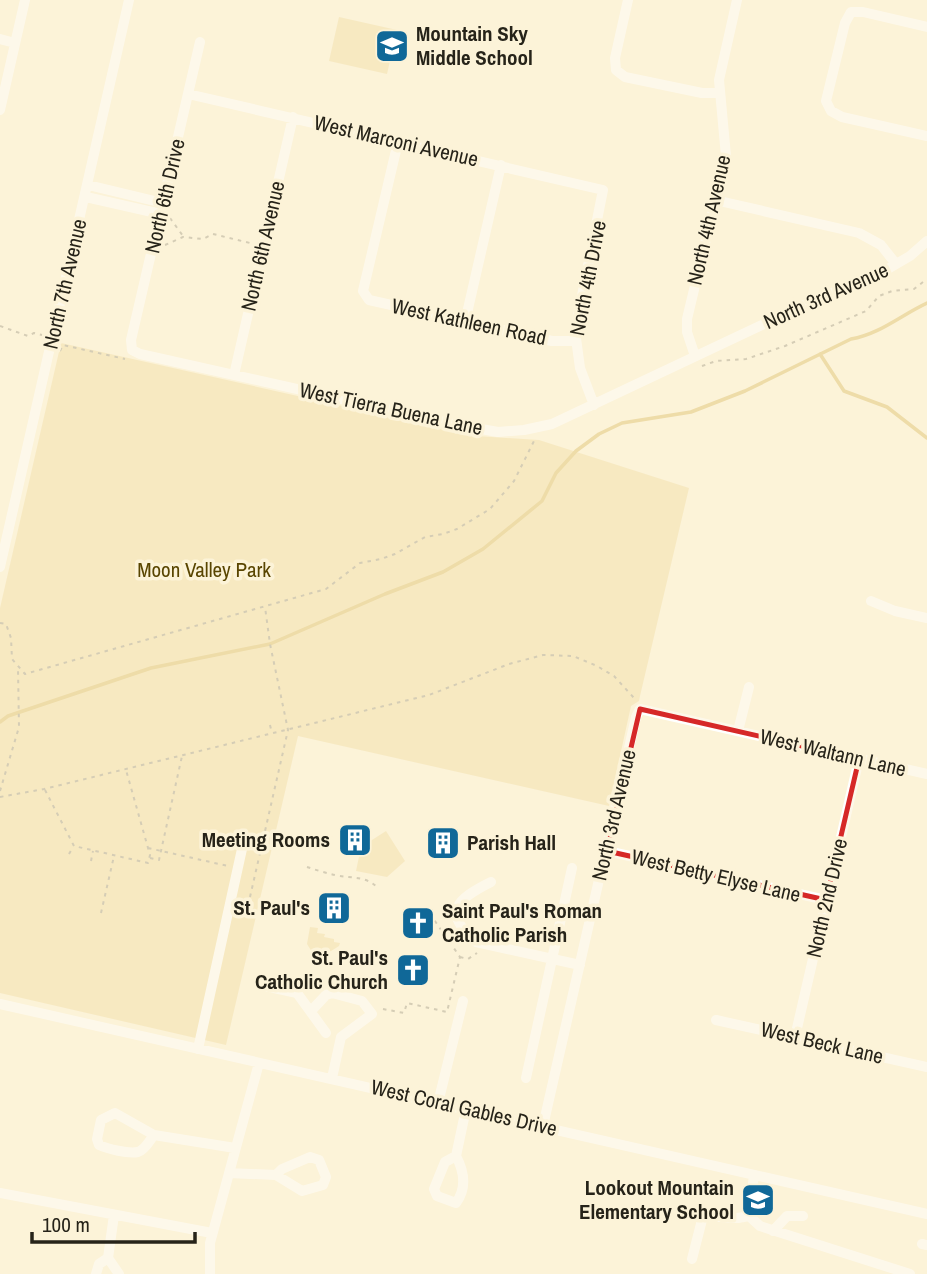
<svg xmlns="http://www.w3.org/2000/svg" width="927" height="1274" viewBox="0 0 927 1274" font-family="'Archivo Narrow',sans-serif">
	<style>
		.green { fill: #f2dea5 }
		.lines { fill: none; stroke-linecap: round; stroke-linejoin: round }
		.stream { stroke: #ddc06d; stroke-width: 3.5 }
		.path { stroke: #a69f8b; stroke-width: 2; stroke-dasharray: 3.5 5; stroke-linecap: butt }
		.minor { stroke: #fff; stroke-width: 10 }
		.marked { fill: none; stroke: #d62828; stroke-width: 5; stroke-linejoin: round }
		.labels { text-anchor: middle; stroke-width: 7; stroke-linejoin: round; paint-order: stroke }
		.poi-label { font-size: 21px; font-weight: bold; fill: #262319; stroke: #fcf3d8; text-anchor: end }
		.street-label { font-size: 21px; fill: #262319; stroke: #fcf3d8 }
		.park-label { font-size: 21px; fill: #594500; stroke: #fcf3d8 }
	</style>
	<rect width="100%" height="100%" fill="#fcf3d8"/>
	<!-- green -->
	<path class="green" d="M339 17 397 30 387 74 329 61Z
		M61 343 477 436 539 440 689 488 640 696 639 701 631 706 609 806 298 736 226 1045 0 993V608Z
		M386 831 405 861 387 877 356 871 361 847Z
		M310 927 318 928 317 933 325 934 324 937 334 939V942L340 943 339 946 317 960 307 944Z"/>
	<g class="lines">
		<!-- stream -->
		<path class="stream" d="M820 354 844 391 887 407 927 438
			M0 722 8 716 151 668 270 644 385 594 443 572 483 549 542 501 556 473 576 451 599 434 622 423 691 412 745 391 851 339C880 334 901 315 927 303"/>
		<!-- path -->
		<path class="path" d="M170 218 183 236
			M165 245 183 237 203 239 213 234 254 244
			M0 326 28 336 34 333 42 335
			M60 351 63 345 125 359
			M702 366 716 361 746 359 785 346 866 311 879 296 892 291 914 289 927 279
			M0 623 6 624 11 638 12 659 25 674 326 589 360 563 381 559 395 554 425 537 443 534 457 529 490 509 514 481 536 437
			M270 725 272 733
			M45 790 74 846 148 863 150 855 126 770
			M0 791 19 727 18 669
			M0 797 44 789 429 695 509 664 543 655 573 656 597 666 614 676 634 698
			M148 848 228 866
			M69 854 73 847
			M150 858 159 860 182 756
			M91 861 93 851
			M307 867C316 870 326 873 335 875 352 879 365 875 378 888
			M250 897 288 730 270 644 265 607
			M101 913 114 856
			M460 957 468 959 477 953
			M383 1009 404 1013 407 1003 447 1012 460 957 430 914"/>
		<!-- minor -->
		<path class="minor" d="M628 0 615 58 616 70 625 77 702 93H719
			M927 27 863 12H851L845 23 826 101 831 111 842 117 927 136
			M0 39 15 43
			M200 42 131 340 132 350 140 354 453 424 498 432 524 430 552 424 817 299 886 270 910 256 927 241
			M188 94 603 190 575 331 580 368 594 405
			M0 110 25 0
			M398 142 363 291 369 300 552 341H575
			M88 185 163 203
			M86 197 161 214
			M715 200 859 233 881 245 896 264
			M465 322 501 165
			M695 356 687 332V319L726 156 719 80 737 0
			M234 375 293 117
			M0 567 129 0
			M871 601 895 611 927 618
			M738 731 749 687
			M607 851 826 900
			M491 882C457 899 441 912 476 942L580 965
			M265 986 297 993 326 1033
			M0 1004 927 1214
			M311 1011 326 995 332 993 362 1001 372 1014 341 1037 332 1078
			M716 1020 927 1067
			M795 1037 859 759
			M198 1049 242 849
			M526 1078 572 868
			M438 1103 463 1001
			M543 1126 636 717 640 709 927 774
			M154 1135C150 1140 145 1150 138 1152 128 1154 108 1149 99 1145L97 1139 101 1120 115 1113 154 1135 235 1148
			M456 1156 445 1162 434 1189 437 1196 456 1203C467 1188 464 1171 456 1156L466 1109
			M310 1157 319 1160 326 1177 323 1185 302 1191 276 1175 282 1169Z
			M229 1173 276 1175
			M754 1175 749 1216 760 1226 910 1274
			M0 1193 212 1233
			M773 1231 787 1216H803
			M922 1244 927 1245
			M108 1258 114 1215
			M692 1259 703 1216 738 1218 749 1216
			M96 1274 99 1264 108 1258 119 1274
			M210 1274V1243L259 1063"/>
	</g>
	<!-- marked area -->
	<path d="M0 0H927V1274H0ZM640 709 859 759 826 900 607 851Z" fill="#fcf3d8" fill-opacity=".55" fill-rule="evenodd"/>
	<path class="marked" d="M640 709 859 759 826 900 607 851Z"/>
	<!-- icons -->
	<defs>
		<g id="school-square" transform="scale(1.75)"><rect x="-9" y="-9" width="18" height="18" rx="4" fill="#106898" stroke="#fcf3d8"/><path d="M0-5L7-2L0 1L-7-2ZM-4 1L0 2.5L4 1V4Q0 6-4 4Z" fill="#fff"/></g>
		<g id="building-square" transform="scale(1.75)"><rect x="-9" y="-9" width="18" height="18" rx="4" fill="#106898" stroke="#fcf3d8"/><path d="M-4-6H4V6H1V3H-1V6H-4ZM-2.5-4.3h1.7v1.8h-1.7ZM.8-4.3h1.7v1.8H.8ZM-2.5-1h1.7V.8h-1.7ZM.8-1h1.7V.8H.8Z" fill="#fff"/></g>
		<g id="church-square" transform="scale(1.75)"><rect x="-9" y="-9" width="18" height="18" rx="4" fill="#106898" stroke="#fcf3d8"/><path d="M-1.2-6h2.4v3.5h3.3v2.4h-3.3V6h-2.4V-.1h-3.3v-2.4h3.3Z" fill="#fff"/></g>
	</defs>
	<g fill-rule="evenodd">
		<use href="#school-square" x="392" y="46"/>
		<use href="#building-square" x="355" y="840"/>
		<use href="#building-square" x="443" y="843"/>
		<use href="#building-square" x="334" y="908"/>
		<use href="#church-square" x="418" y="923"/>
		<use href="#church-square" x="413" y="970"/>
		<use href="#school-square" x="758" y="1200"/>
	</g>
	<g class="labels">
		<!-- poi labels -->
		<g class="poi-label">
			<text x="416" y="41" text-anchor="start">Mountain Sky<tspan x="416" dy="24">Middle School</tspan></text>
			<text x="330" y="847">Meeting Rooms</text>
			<text x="467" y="850" text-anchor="start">Parish Hall</text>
			<text x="310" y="915">St. Paul's</text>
			<text x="442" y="918" text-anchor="start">Saint Paul's Roman<tspan x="442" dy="24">Catholic Parish</tspan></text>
			<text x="388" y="965">St. Paul's<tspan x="388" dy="24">Catholic Church</tspan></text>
			<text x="734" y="1195">Lookout Mountain<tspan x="734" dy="24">Elementary School</tspan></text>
		</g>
		<!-- street labels -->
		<g class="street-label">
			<text transform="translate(396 141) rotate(13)" y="7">West Marconi Avenue</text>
			<text transform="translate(165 196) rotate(-77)" y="7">North 6th Drive</text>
			<text transform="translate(709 220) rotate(-77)" y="7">North 4th Avenue</text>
			<text transform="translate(263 246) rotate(-77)" y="7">North 6th Avenue</text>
			<text transform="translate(588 278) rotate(-79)" y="7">North 4th Drive</text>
			<text transform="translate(65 284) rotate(-77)" y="7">North 7th Avenue</text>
			<text transform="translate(826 296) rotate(-24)" y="7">North 3rd Avenue</text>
			<text transform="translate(469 322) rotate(12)" y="7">West Kathleen Road</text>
			<text transform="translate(391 409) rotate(12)" y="7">West Tierra Buena Lane</text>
			<text transform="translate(833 753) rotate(13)" y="7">West Waltann Lane</text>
			<text transform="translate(614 815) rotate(-77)" y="7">North 3rd Avenue</text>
			<text transform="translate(716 876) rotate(13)" y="7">West Betty Elyse Lane</text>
			<text transform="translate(827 898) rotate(-77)" y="7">North 2nd Drive</text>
			<text transform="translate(822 1043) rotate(13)" y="7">West Beck Lane</text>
			<text transform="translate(464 1108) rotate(13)" y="7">West Coral Gables Drive</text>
		</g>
		<!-- park labels -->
		<g class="park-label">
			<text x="204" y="577">Moon Valley Park</text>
		</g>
	</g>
	<!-- scale -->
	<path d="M32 1232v10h163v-10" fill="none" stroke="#262319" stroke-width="3.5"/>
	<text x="42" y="1232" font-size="21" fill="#262319" stroke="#fcf3d8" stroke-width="5" paint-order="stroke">100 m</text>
</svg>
